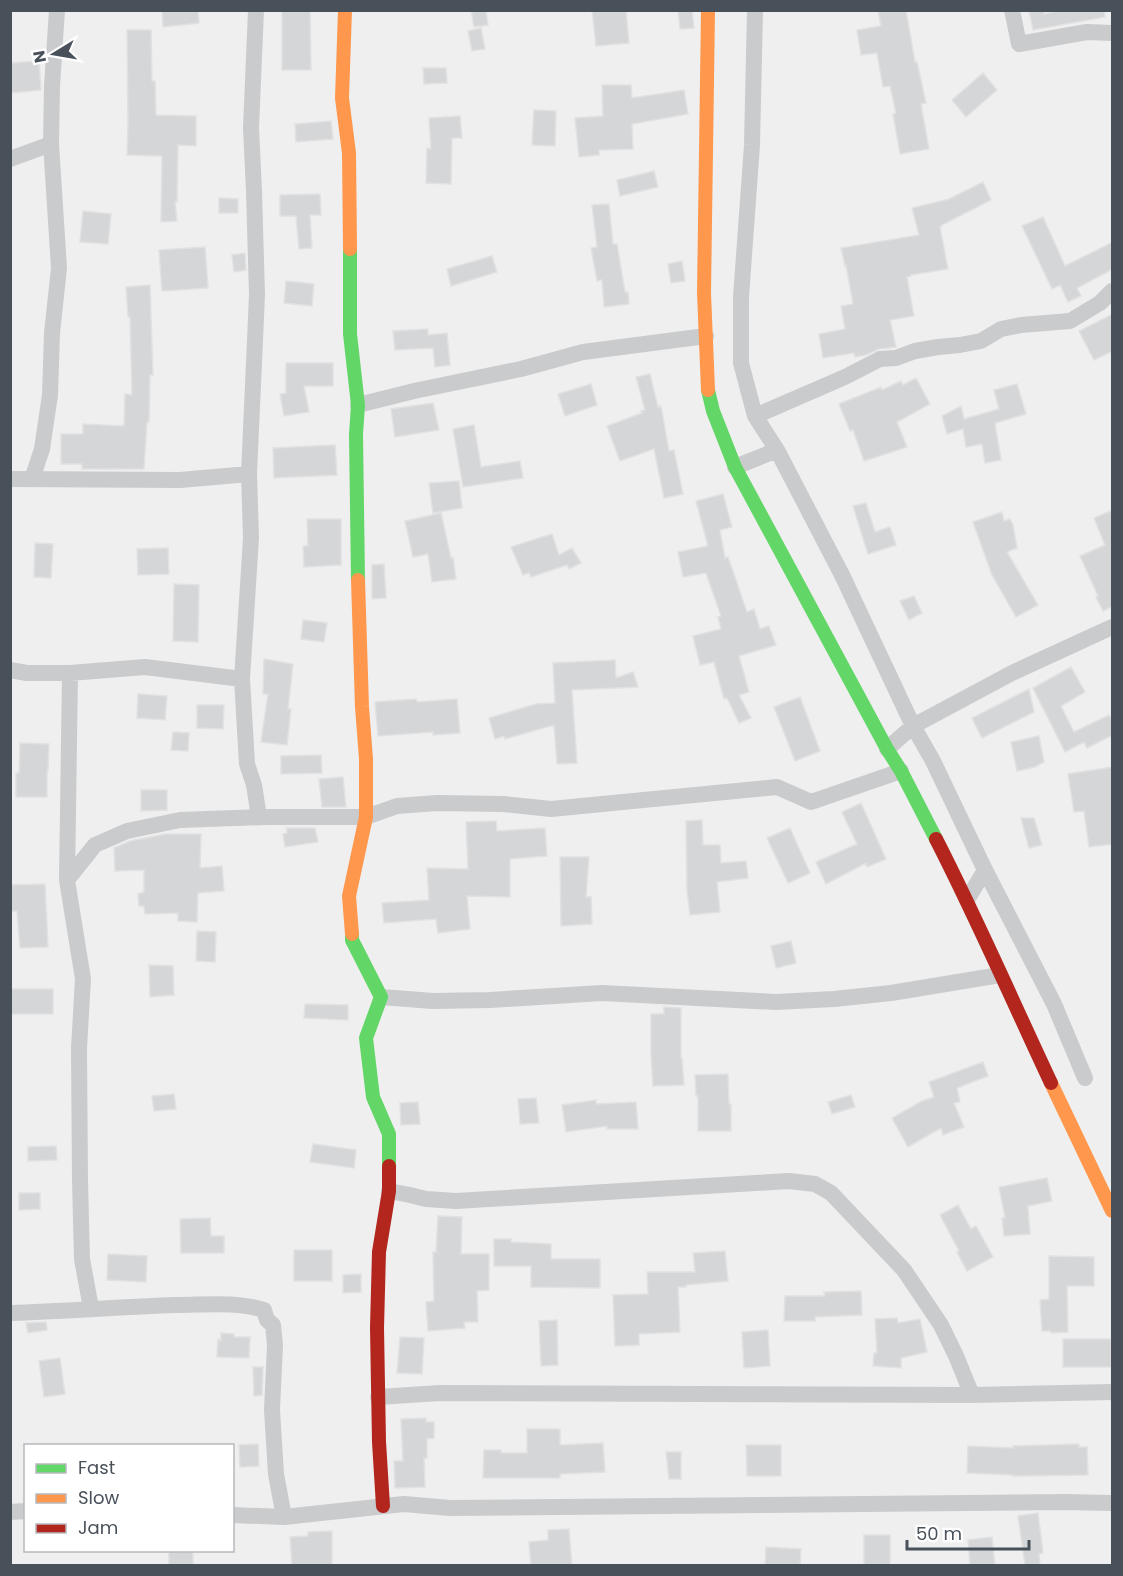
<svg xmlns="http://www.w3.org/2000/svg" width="1123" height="1576" viewBox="0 0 1123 1576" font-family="Poppins,sans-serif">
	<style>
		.building { fill: #d5d6d8; stroke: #e1e1e2; stroke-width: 1.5 }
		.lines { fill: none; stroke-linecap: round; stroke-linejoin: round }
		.street { stroke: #cacbcd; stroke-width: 16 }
		.fast { stroke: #63d668; stroke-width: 14 }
		.slow { stroke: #ff974d; stroke-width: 14 }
		.jam { stroke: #b3261e; stroke-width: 14 }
	</style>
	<rect width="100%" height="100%" fill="#efefef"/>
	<!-- building -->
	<path class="building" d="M162 10H198L199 23 163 27Z
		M282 10H310L311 70H282Z
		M471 10H486L488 25 474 27Z
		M592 10H626L629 43 596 46Z
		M678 10H692L694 28 680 29Z
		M878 10H906L915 62H917L926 103 921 104 929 149 900 154 893 114 896 113 890 86 883 87 877 53 861 55 857 30 881 26Z
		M1029 10H1044V14L1063 10H1104L1105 17 1033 30Z
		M481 28 485 49 472 51 468 31Z
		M127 30H151L152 81H155L156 115 196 116V146L178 145 177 202H175L177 221 161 222 162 156 127 155 128 126Z
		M39 61 41 90 10 93V63Z
		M423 68H446L447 83 424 84Z
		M983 73 997 90 966 117 952 100Z
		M602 85H631L632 98 684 90 688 114 632 124 633 149 599 150V155L579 157 575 118 603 116Z
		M534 110 556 111 555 146 532 145Z
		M460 116 462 138H452L451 184 426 183 427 148 431 149 429 118Z
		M331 121 333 139 296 142 295 124Z
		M654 171 658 187 620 196 617 180Z
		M983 182 991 200 942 225V226L940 227 948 269 911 275V276L907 277 914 316 890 320 896 347 879 349 866 355 855 357 854 353 823 358 819 334 845 329 841 306 853 304 846 265 845 266 841 248 919 235 912 208 949 199Z
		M320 194 321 215H310L312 248 299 249 296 216H280V195Z
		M219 198 238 199V213H219Z
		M609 204 613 244H617L625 292H628L629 304 604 307 602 280 597 281 591 248 597 247 592 205Z
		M83 211 111 214 108 244 80 242Z
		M1043 217 1065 266 1113 242V269L1077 288 1081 296 1068 302 1060 285 1052 289 1022 226Z
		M205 247 208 288 162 291 159 250Z
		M245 253 246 270 234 272 232 255Z
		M492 256 497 272 451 286 447 269Z
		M682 261 685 281 671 283 668 264Z
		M286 281 314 284 312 306 284 303Z
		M150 285 153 375H150L149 422H147L144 469H82V464H61V434H83V424L122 426 124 425 125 394 132 395 130 317H128L126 287Z
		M1113 314V351L1094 360 1079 331Z
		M428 329V335L447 333 450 365 435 367 433 348 395 350 393 331Z
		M286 363H333V386H304L309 412 284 416 280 394 286 393Z
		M650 374 658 407 661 406 669 451 674 450 683 494 664 498 654 449 620 461 607 426 642 413 641 411 645 410 636 377Z
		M916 378 930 404 897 422 907 447 864 461 853 430 850 431 839 404 881 387 882 390 901 381 903 385Z
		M591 384 597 405 565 416 558 394Z
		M1017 384 1026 414 995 423 1001 460 985 463 982 444 966 447 963 429 947 434 942 416 961 406 964 419 999 409 994 390Z
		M433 403 439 430 395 437 391 409Z
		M474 425 481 467 520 461 523 478 463 487 453 429Z
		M335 445 337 475 274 478 273 448Z
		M459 481 462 508 433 513 429 483Z
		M723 494 732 527 720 530 725 558 728 557 747 612 754 609 760 629 769 626 776 645 739 656 749 692 739 695 751 718 739 723 727 698 724 699 714 662 700 665 693 636 721 629 718 617 721 616 706 573 683 577 678 552 708 546 696 501Z
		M866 503 875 532 890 527 896 545 868 554 853 506Z
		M1113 510V606L1103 611 1096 597 1098 596 1080 556 1105 545 1094 518Z
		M1002 512 1004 521 1010 519 1013 525 1017 548 1007 552 1038 605 1016 617 992 575 973 522Z
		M441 513 451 558 453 557 456 579 432 582 428 554 413 557 405 521Z
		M307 519H341V565L304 567 303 546H308Z
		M552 534 559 555 572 548 581 563 569 569 567 565 531 577 529 573 523 575 511 547Z
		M35 543 53 544 51 578 34 577Z
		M168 548 169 574 138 575 137 549Z
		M384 564 386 598 372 599V565Z
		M174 584 199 585 198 642 173 641Z
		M914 596 922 613 909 620 900 601Z
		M303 620 327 623 324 642 301 639Z
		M264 659 293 664 288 709H291L287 745 261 742 268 694H263Z
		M615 660 616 678 633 672 638 687 572 690 577 763 557 764 554 725 505 739 504 736 495 739 489 718 536 704 555 703 553 663Z
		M1071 667 1085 692 1061 706 1074 732 1109 715 1113 722V735L1087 748 1084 742 1065 752 1033 688Z
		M1029 689 1034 712 982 738 972 718Z
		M138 694 167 696 165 720 137 718Z
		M800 697 820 751 795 761 774 707Z
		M416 699 417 702 457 699 460 733 433 735V732L378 736 375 702Z
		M197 705H224L223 729 197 728Z
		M173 732 189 733 188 751 171 750Z
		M1039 736 1044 762 1035 767 1017 771 1011 742Z
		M20 743 49 744 48 770H47V797H16V773H19Z
		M321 755 322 773 281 774V756Z
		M1113 767V844L1089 847 1084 811 1074 812 1068 774Z
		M343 777 346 807H322L319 779Z
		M141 790H167V810L141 811Z
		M861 803 886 859 867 867 866 863 826 884 816 862 857 844 842 812Z
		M1021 818H1034L1042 845 1029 848Z
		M702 820 703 845H720L721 863 746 861 748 878 717 882 720 912 690 915 687 890 686 821Z
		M496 821 497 831 545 828 547 856 510 859V897L467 896 470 929 438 933 436 919 384 923 382 903 429 900 427 868 468 869 466 822Z
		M287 828H315L318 842 285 847 283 834 287 833Z
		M790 828 810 873 788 883 767 838Z
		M166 834H201L200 868 222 866 224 891 198 893 197 922 178 921V913L145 914 144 906H139L138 894 144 892V870L115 871 114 848 130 841Z
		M560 857H589L586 897H591L592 924 561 926Z
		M45 884 48 947 20 948 17 911H10V885Z
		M197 931 216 932 215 962 196 961Z
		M791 941 796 963 776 968 771 946Z
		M149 965 173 966 174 995 150 997Z
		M10 989H53V1014H10Z
		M305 1004 348 1005V1020L304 1018Z
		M664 1007 681 1008V1058H682L684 1085 653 1086 651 1055V1014H664Z
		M983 1062 988 1076 957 1088 960 1102 954 1103 964 1127 943 1135 941 1128 908 1147 892 1118 922 1101 934 1097 929 1082Z
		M728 1074 729 1104H731V1131H698V1095L696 1096 695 1075Z
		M174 1094 176 1109 154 1111 152 1096Z
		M851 1095 855 1107 832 1114 828 1102Z
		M536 1098 539 1123 520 1124 518 1099Z
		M596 1100V1104L636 1102 638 1129H607V1126L566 1132 562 1105Z
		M418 1102 420 1124 401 1125 400 1103Z
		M313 1144 356 1150 354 1168 310 1162Z
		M56 1146 57 1160 28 1161V1147Z
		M1047 1178 1052 1201 1028 1206 1030 1234 1004 1236 1002 1218H1005L999 1187Z
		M19 1193H40V1209L19 1210Z
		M958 1205 971 1229 976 1226 993 1257 967 1271 957 1252 959 1251 940 1215Z
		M438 1216 462 1217 461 1254H489V1290L477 1291 478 1322H464L465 1328 428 1331 426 1302 434 1301 433 1252H436Z
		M210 1218 211 1236H224V1253H181L180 1219Z
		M494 1239H511V1242L551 1244V1259H600V1288L531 1287V1266H494Z
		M294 1250H332V1281H294Z
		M725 1251 728 1281 686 1285V1287H678L680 1332 639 1334V1345L615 1346 613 1295 648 1294 647 1272H695L693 1253Z
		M108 1254 147 1256 146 1282 107 1280Z
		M1049 1256 1094 1257V1286H1067L1068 1332 1051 1333V1331H1042L1040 1300 1049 1299Z
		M361 1274V1292L343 1293V1275Z
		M861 1291 862 1315 815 1317V1321H784L785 1296H825L824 1292Z
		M897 1318 898 1323 920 1319 927 1352 901 1358V1368L873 1366 874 1353H877L875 1319Z
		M557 1320 558 1365 541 1366 539 1321Z
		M46 1322 47 1330 28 1333 26 1323Z
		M768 1330 770 1366 744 1368 742 1332Z
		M221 1333 234 1334V1337H250L249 1358 217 1357 218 1339 221 1340Z
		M400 1337 424 1338 422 1374 397 1373Z
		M1063 1339H1111V1367H1063Z
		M60 1358 65 1394 44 1397 39 1361Z
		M253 1367H263L262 1395 254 1396Z
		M426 1418V1422H434V1438L427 1439V1458H424L425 1487 395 1488 394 1461H403L401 1419Z
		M527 1429H560V1445L603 1443 605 1472 560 1474V1478H483L484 1450H501V1453H527Z
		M258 1444 259 1466 240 1467 239 1445Z
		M1079 1444V1447H1087L1088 1475 1013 1476V1475L967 1473 968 1446 1013 1448V1446Z
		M746 1445H781V1476H747Z
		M666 1452H681V1479H669Z
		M1038 1513 1043 1553 1039 1554 1040 1565H1025L1018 1516Z
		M569 1529 572 1566H531L529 1542 548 1540V1530Z
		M332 1531V1566H292L290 1537 308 1536V1532Z
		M864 1535H890V1566H864Z
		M992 1537 995 1566H970L968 1540Z
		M766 1547 801 1549 800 1566H765Z
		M169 1551H193V1566H169Z"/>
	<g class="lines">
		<!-- street -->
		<path class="street" d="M256 10 251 128 254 191 257 295 249 474 251 538 242 679 247 764 254 785 259 817
			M1012 10 1019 44 1087 32 1112 33
			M10 159 51 144
			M358 405 414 391 521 369 583 352 706 336
			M755 416 741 363V297L752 145 755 10
			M777 450 755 416 845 377 880 359 896 358 915 351 938 347 960 345 981 341 1001 329 1021 325 1070 321 1100 303 1112 291
			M735 467 777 450 842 575 913 726 933 761 985 870 967 900
			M10 479 180 480 249 474
			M32 479 42 449 50 395 52 333 59 268 51 144 52 86 57 10
			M10 670 27 673H70L145 667 242 679
			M70 673 67 880 83 979 79 1048 80 1181 82 1259 91 1308
			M887 749 913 726 1012 673 1112 627
			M985 870 1054 1004 1085 1078
			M67 880 95 845 127 831 180 820 265 817H366L397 806 437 803 503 804 551 809 777 787 811 802 901 771
			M381 997 433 1001 490 1000 602 993 776 1002 834 999 891 993 1000 975
			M389 1191 410 1195 426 1199 456 1201 789 1181 815 1184 831 1193 904 1270 941 1325 956 1356 972 1395
			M10 1313C66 1311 121 1307 176 1305 205 1305 236 1301 264 1310L267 1320 273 1325 275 1345 272 1410 276 1474 284 1517
			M378 1397 440 1393 972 1395 1112 1392
			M10 1512 26 1511
			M232 1515 284 1517 404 1504 450 1508 1065 1502 1112 1503"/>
		<!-- fast -->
		<path class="fast" d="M350 249V334L358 405 356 434 358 580
			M708 390 713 411 735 467 887 749 901 771 936 839
			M352 934V940L381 997 366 1038 373 1097 389 1134V1166"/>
		<!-- slow -->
		<path class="slow" d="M345 10 342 98 349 153 350 249
			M708 390 704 293 708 10
			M352 934 349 896 366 817V759L362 707 358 580
			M1051 1083 1112 1211"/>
		<!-- jam -->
		<path class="jam" d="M936 839C977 919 1013 1002 1051 1083
			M383 1506 379 1442 377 1328 379 1252 389 1191V1166"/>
	</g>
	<!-- border -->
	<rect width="1123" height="1576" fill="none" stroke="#48505a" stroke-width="24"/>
	<!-- legend -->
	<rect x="24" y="1444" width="210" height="108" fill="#ffffff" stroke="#b6b9bd" stroke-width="1.5"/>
	<rect x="36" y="1464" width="30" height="9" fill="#63d668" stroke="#b6b9bd" stroke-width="1.5"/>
	<text x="78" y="1474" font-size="18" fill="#48505a">Fast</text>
	<rect x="36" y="1494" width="30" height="9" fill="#ff974d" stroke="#b6b9bd" stroke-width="1.5"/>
	<text x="78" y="1504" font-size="18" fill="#48505a">Slow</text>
	<rect x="36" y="1524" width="30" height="9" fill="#b3261e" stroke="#b6b9bd" stroke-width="1.5"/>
	<text x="78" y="1534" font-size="18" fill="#48505a">Jam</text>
	<!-- north arrow -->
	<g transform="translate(54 54) rotate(259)" stroke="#ffffff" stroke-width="4.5" paint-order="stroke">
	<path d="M0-4.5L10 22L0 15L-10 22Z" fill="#48505a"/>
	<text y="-9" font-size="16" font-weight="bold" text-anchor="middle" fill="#48505a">N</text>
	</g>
	<!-- scale -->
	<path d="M907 1540v9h122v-9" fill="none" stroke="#48505a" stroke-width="3"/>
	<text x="916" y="1540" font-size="18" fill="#48505a" stroke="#ffffff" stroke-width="4.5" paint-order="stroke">50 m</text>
</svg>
